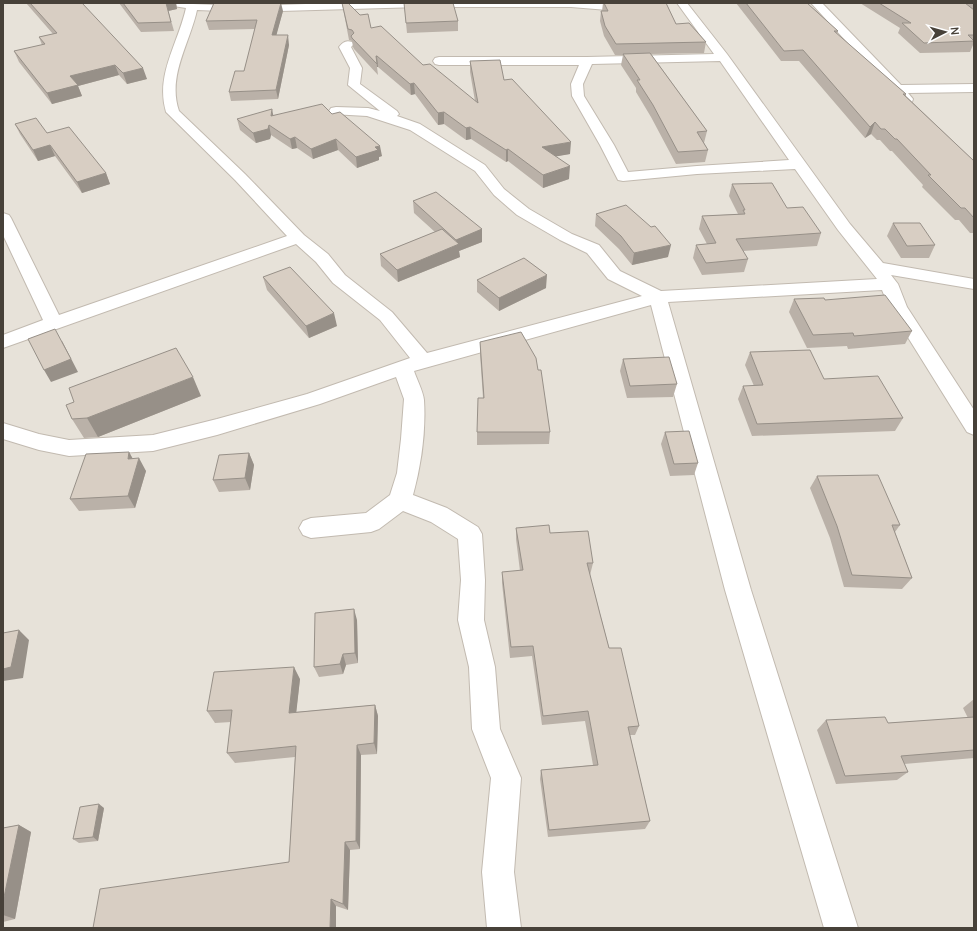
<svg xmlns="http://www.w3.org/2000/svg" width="977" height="931" viewBox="0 0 977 931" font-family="Manrope,sans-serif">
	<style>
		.residential { fill: #e7e2d9 }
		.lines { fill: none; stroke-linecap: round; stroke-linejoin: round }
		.minor-casing { stroke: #c2bab0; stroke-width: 2 }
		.minor { fill: #fff; fill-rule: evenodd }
		.wall { fill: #bab1a8 }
		.shaded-wall { fill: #979088 }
		.building { fill: #d8cec3; stroke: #979088 }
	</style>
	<rect width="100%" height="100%" fill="#f4f0ea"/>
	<!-- residential -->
	<path class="residential" d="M3 3H974V928H3Z"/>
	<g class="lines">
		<!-- minor casing -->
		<g class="minor-casing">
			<path id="minor" d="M166 3 247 6 335 3H594L636 7 637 9 632 12 571 7H421L247 12 197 10C190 43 167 76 179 111L245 174 304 235 328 254 345 275 392 312 427 353 642 296 608 279 587 253 560 240 517 215 494 195 475 171 410 130 367 116 331 114 329 111 331 108 336 107 368 108 380 111 348 85 350 68 339 47C343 42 346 40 352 42L354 44 351 47 362 68 360 84 397 111 399 114 397 116 420 124 485 165 504 189 529 209 572 234 599 245 620 271 661 291 877 279 838 230 795 169 697 174 623 181 618 180 600 145 572 96 571 84 579 65H439L435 64 433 61 435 58 439 57H587L714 54 677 3H687L727 54 850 224 883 263 974 279V289L891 275 898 284 907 307 974 410V435L967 432 889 307 882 290 668 302 751 590 858 928H824L725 590 651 305 414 371C417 380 423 391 424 400 426 431 421 466 413 495L447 508 478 527 482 534 485 580 484 620 495 667 500 729 521 778 514 872 521 928H487L482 872 491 778 472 729 469 667 458 620 461 580 458 539 431 522 403 511 379 529 371 532 311 538 303 535 299 528 303 521 311 518 366 513 390 495 397 473 401 439 404 399 396 377 320 404 217 435 153 451 69 456 39 450 3 439V423L39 434 69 440 153 435 217 419 307 394 410 358 380 320 333 283 316 262 296 244 3 348V335L43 320 3 235V213L9 215 11 218 59 315 287 236 235 180 166 112C155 75 178 44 186 8L167 5ZM720 61 789 160 697 166 628 172 614 145 584 96 583 84 592 64Z
				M811 3H822L901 85 974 84V92L908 93 913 99 912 102H902Z"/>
		</g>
		<!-- minor -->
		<use href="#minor" class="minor"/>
	</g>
	<!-- wall -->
	<path class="wall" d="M26 3H82L147 79 127 84 119 75 78 86 82 96 52 104 19 62 14 51 42 45 39 37 53 34Z
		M119 3H176L177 9 168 11 174 31 141 32Z
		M342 3 371 28 423 65 475 101 470 72V61L504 80 570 154 556 156 569 179 543 188 508 161 506 162 471 139 466 140 444 124 438 125 415 94 411 95 378 67H377L378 75 354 49 353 47 352 41 349 40Z
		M404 3 458 21V31L407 33Z
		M603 3H666L676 24 706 42 704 53 651 54 707 131 704 143 708 150 705 162 676 164 651 117 636 92V88L621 65 623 55H615L604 36 600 21 601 11H602Z
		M736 3H807L838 31 837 34 906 94V96L974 161V233H970L959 220H955L922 187 923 185 892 151H890L880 140H877L871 134 865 138 799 61H781Z
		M860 3H965L974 10V45H973L970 52 920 53 898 33 900 28Z
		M965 3H974V10Z
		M283 11 276 35 289 45 278 99 231 101 229 92 244 71 255 29 209 30 206 21Z
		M332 114 382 156 379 157V160L357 168 338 150 313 159 297 148 292 149 271 135 270 139 256 143 240 130 237 119 274 115Z
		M15 124 47 133 106 173 110 184 82 193 55 156 38 161 20 134Z
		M732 184 787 208 821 233 817 246 743 251 748 259 744 272 702 275 693 258 696 245 707 244 699 229 702 216 738 214 729 196Z
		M413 201 482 229V242L459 251 460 257 398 282 381 266 380 254 435 232 414 213Z
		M596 214 668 257 632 265 619 249 595 226Z
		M893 223 935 245 929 258H901L887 236Z
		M263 277 337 326 309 338 267 290Z
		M477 280 546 288 499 311 477 292Z
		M794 299 825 300 912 331 905 344 848 349 847 346 807 348 789 312Z
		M480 342 550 432 549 444 477 445V432L483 398 480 354Z
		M750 352 824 379 903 418 895 431 752 436 738 399 743 386H754L745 365Z
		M623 359 677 384 673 397 627 398 620 371Z
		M201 396 98 437 84 438 72 419 74 402Z
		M665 432 698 463 694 475 670 476 661 444Z
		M129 452 133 459 146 471 135 508 79 511 70 499Z
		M249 453 254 465 250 490 219 492 213 480Z
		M817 476 900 525 895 532 912 578 902 589 844 587 830 538 810 488Z
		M516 528 550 533 593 563 590 575 609 648 639 726 635 735H630L650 821 645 829 548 837 540 779 541 770 593 765 585 721 542 725 532 656 510 658 502 583V572L520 571 516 539Z
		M357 620 358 663 346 665 343 674 319 677 314 667Z
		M300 679 296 712 375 705 378 716 377 754 361 755 360 849 350 850 348 910 336 906V928H93L289 862 295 757 235 763 227 753 231 722 215 723 207 711Z
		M974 699V758L904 764 908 772 897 780 836 784 817 730 826 720 888 723 968 718 963 708Z
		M104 808 98 841 79 843 73 839Z
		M19 825 31 832 15 919 3 922V828Z"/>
	<!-- shaded-wall -->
	<path class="shaded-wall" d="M166 3H176L177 9 168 11 174 31Z
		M281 3 283 11 274 44 272 35Z
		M288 35 289 45 278 99 276 90Z
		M376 56H377L378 67H377Z
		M115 65 119 75 78 86 82 96 52 104 47 93 70 76Z
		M143 68 147 79 127 84 123 73Z
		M414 83 415 94 411 95 410 84Z
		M272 109 274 119 271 116Z
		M444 112V124L438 125V113Z
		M875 122 871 134 865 138 870 127Z
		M269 125 271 135 270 139 256 143 253 133Z
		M470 127 471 139 466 140V128Z
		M295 137 297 148 292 149 290 139Z
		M336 139 338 150 313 159 311 149Z
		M571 142 570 154 542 159V147Z
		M50 145 55 156 38 161 33 150Z
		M380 146 382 156 379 157V160L357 168 356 157 375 147Z
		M508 149V161L506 162V150Z
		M570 166 569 179 543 188V175Z
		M106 173 110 184 82 193 77 182Z
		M482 229V242L459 251 460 257 398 282 397 270 457 245 456 240Z
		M671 245 668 257 632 265 634 253Z
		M547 275 546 288 499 311V298Z
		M334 313 337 326 309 338 306 326Z
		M62 341 78 372 51 382 44 370Z
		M193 377 201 396 98 437 87 418Z
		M129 452 136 465 128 459Z
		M249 453 254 465 250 490 245 478Z
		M139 458 146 471 135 508 128 496Z
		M354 609 357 620 358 663 355 653Z
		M19 630 29 640 23 678 3 681V669Z
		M343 654 346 665 343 674 340 664Z
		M294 667 300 679 295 724 289 713Z
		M375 705 378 716 377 754 374 743Z
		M357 745 361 755 360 849 356 841Z
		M99 804 104 808 98 841 93 837Z
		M19 825 31 832 15 919 3 915V902Z
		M345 842 350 850 348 910 343 904Z
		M331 899 336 906V928H330Z"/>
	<!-- building -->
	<path class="building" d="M30 3H82L143 68 123 73 115 65 70 76 78 85 47 93 14 51 45 44 39 37 57 33Z
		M123 3H166L171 22 138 23Z
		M214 3H281L272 35H288L276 90 229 92 235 71H244L257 20 206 21Z
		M342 3H348L360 15 368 14 371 28 381 26 423 65 430 64 478 103 470 61 500 60 504 80 512 79 571 142 542 147 570 166 543 175 508 149 506 150 470 127 466 128 444 112 438 113 414 83 410 84 377 56H376L377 64 352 38 351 36 354 33 352 30 348 29Z
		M404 3H453L458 21 406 23Z
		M604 3H666L676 24 689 23 706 42 616 44 605 26 601 11H608Z
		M746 3H807L838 31H834L906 94H903L974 161V218L965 208H961L928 175H931L897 139H895L885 129H881L875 122 870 127 803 50 784 51Z
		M879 3H965L974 10V35H968L974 41 924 43 902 23H911Z
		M650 53 707 131 697 132 708 150 678 152 653 105 637 80H640L623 54Z
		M322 104 332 114 340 112 380 146 375 147 378 150 356 157 336 139 311 149 295 137 290 139 269 125 268 129 253 133 237 119 272 109 271 116Z
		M36 118 47 133 69 127 106 173 77 182 50 145 33 150 15 124Z
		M772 183 787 208 803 207 821 233 736 239 748 259 706 263 696 245 716 243 702 216 745 214 743 210H745L732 184Z
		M436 192 482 229 456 240 413 201Z
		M626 205 651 227 655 226 671 245 634 253 621 236 596 214Z
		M893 223H920L935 245 907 246Z
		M442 229 459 244 397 270 380 254Z
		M524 258 547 275 499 298 477 280Z
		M290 267 334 313 306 326 263 277Z
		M885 295 912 331 854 336 853 333 813 335 794 299 824 298 825 300Z
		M55 329 71 359 44 370 28 339Z
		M521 332 536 358 538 370H541L550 432H477L478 398H484L480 342Z
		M176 348 193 377 87 418 72 419 66 405 74 402 69 388Z
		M810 350 824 379 878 376 903 418 757 424 743 386 763 385 750 352Z
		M669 357 677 384 630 386 623 359Z
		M689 431 698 463 674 464 665 432Z
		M129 452 128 459 139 458 128 496 70 499 86 454Z
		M249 453 245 478 213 480 219 455Z
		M878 475 900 525H892L912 578 852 575 837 526 817 476Z
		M549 525 550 533 588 531 593 563H587L600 614 609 648H621L639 726 628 727 650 821 549 830 541 770 598 765 588 711 543 716 533 646 511 647 502 572 523 570 516 528Z
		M354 609 355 653 343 654 340 664 314 667 315 613Z
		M19 630 11 667 3 669V633Z
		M294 667 289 713 375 705 374 743 357 745 356 841 345 842 343 904 331 899 330 928H93L100 889 289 862 296 746 227 753 232 710 207 711 214 672Z
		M885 717 888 723 974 717V750L901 756 908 772 845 776 826 720Z
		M99 804 93 837 73 839 80 807Z
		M19 825 3 902V828Z"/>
	<!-- border -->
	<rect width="977" height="931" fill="none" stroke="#474139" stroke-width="8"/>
	<!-- north arrow -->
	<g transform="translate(945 32) rotate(84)" stroke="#ffffff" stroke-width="3" paint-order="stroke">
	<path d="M0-3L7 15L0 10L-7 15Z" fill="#474139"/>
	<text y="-6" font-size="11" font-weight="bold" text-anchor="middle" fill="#474139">N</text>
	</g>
</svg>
